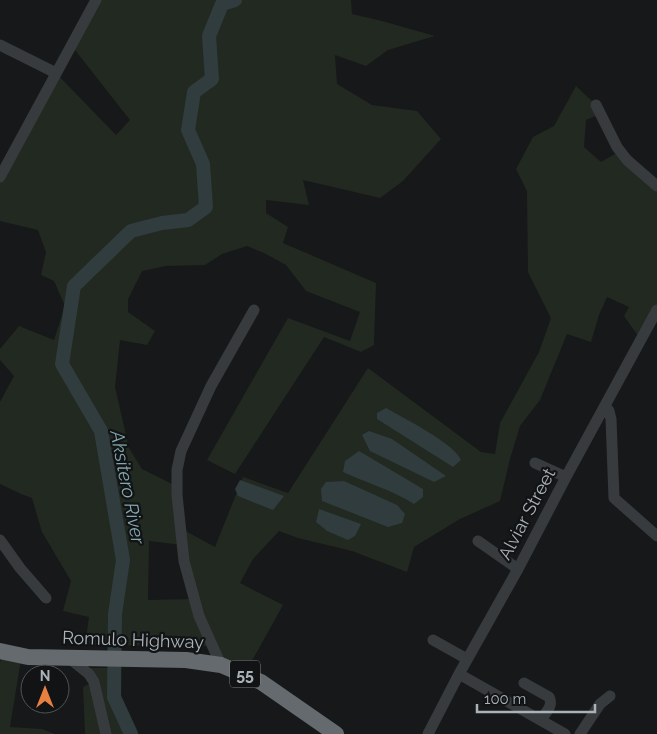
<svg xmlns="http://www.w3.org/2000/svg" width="657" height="734" viewBox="0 0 657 734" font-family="Raleway,sans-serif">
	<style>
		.green { fill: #222921; fill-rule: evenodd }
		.water { fill: #303c3e }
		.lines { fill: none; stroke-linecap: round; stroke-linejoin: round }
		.river { stroke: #303c3e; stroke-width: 14 }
		.minor { stroke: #383b3e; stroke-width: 11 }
		.highway { stroke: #656a6e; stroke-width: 16 }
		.labels { text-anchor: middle; stroke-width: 4.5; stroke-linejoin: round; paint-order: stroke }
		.shield { fill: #121314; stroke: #7c8287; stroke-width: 1 }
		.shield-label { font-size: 16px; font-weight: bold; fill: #aab2b8 }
		.street-label { font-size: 18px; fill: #aab2b8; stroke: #121314 }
		.water-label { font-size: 19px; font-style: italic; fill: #83a8b1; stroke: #121314 }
	</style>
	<rect width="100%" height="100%" fill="#171819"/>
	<!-- green -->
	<path class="green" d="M96 0H351L352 14 382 21 435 36 388 50 366 66 335 55 337 84 372 105 417 111 441 139 403 181 380 198 303 180 309 205 266 200V213L288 227 283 243 376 283 374 345 361 352 324 337 235 474 207 460 288 318 350 341 360 312 306 291 286 265 264 253 247 246 222 254 205 265 166 266 142 271 128 299V312L155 331 147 345 120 340 115 387 129 448 142 469 176 486 180 528 215 547 243 477 288 493 368 368 481 452 495 454 500 423 539 352 551 318 528 272 527 191 516 169 533 137 554 126 576 86 596 105 600 114 586 120 584 147 601 162 620 151 657 181V310L641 340 624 316 629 307 607 297 599 315 591 342 567 334 540 400 520 426 510 459 500 501 460 519 414 547 407 572 352 551 298 538 279 531 253 559 240 583 283 605 248 668 216 655 204 629 206 646 85 645 89 617 63 611 71 581 42 532 32 498 21 494 0 484V402L14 376 0 360V349L19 326 54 340 65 306 54 281 41 275 46 252 38 230 0 221V177L56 73 116 135 130 120 71 45ZM149 541 182 545 193 599 148 600Z
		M3 656 21 659 10 727 42 729 55 734H0V662Z
		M89 668H111L114 697 131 734H85L83 687 93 682Z"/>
	<!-- water -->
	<path class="water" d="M386 408C403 418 454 443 461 460L453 467 377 419V413Z
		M369 431 392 439 446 476 434 482 370 451 362 435Z
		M359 451 423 489V497L414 504C392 490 367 483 343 472L345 461Z
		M240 480 284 496 273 510 238 496 235 489Z
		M344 481 397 505 405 514 402 523 388 527 322 501 321 489 326 482Z
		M319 509 361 524 355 536 348 540 327 531 316 522Z"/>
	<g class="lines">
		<!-- river -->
		<path class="river" d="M131 734 114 697 115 614 123 560 101 431 62 364 74 286 131 231 162 223 188 220 206 207 203 164 188 130 194 92 212 79 209 36 222 4 235 0"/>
		<!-- minor -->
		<path class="minor" d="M0 45 56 73
			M596 105 617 147 627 160 657 186
			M0 177 96 0
			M605 406 609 411 611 419 614 498 657 536
			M535 463 566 477
			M0 540 20 568 46 598
			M478 541 518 569
			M433 640 467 659
			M69 658 89 674 94 682 106 734
			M221 665 199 616 184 561 177 495V470L181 451 211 386 254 310
			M459 674 565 734
			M524 683 549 697C554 706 545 713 541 720
			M428 734 459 674 518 569 566 477 657 310
			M580 734 600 704 610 696"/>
		<!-- highway -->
		<path class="highway" d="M0 651 28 657 186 660 221 665 261 682 336 734"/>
	</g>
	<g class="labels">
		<!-- shield labels -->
		<rect class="shield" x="230" y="660.5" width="30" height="27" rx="4"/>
		<g class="shield-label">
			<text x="245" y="680">55</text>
		</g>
		<!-- street labels -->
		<g class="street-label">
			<text transform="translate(527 514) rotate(-62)" y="6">Alviar Street</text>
			<text transform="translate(133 640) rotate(2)" y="6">Romulo Highway</text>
		</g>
		<!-- water labels -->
		<g class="water-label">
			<text transform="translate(128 487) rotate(79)" y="7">Aksitero River</text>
		</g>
	</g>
	<!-- north arrow -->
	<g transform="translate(45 689)"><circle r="24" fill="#121314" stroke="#4f5356"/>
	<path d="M0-4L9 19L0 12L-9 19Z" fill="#e88140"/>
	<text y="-8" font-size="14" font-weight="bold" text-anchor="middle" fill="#aab2b8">N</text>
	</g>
	<!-- scale -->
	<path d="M477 704v8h118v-8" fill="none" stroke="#aab2b8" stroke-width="2.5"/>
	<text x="484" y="704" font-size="15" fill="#aab2b8" stroke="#121314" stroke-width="4" paint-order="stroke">100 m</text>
</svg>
